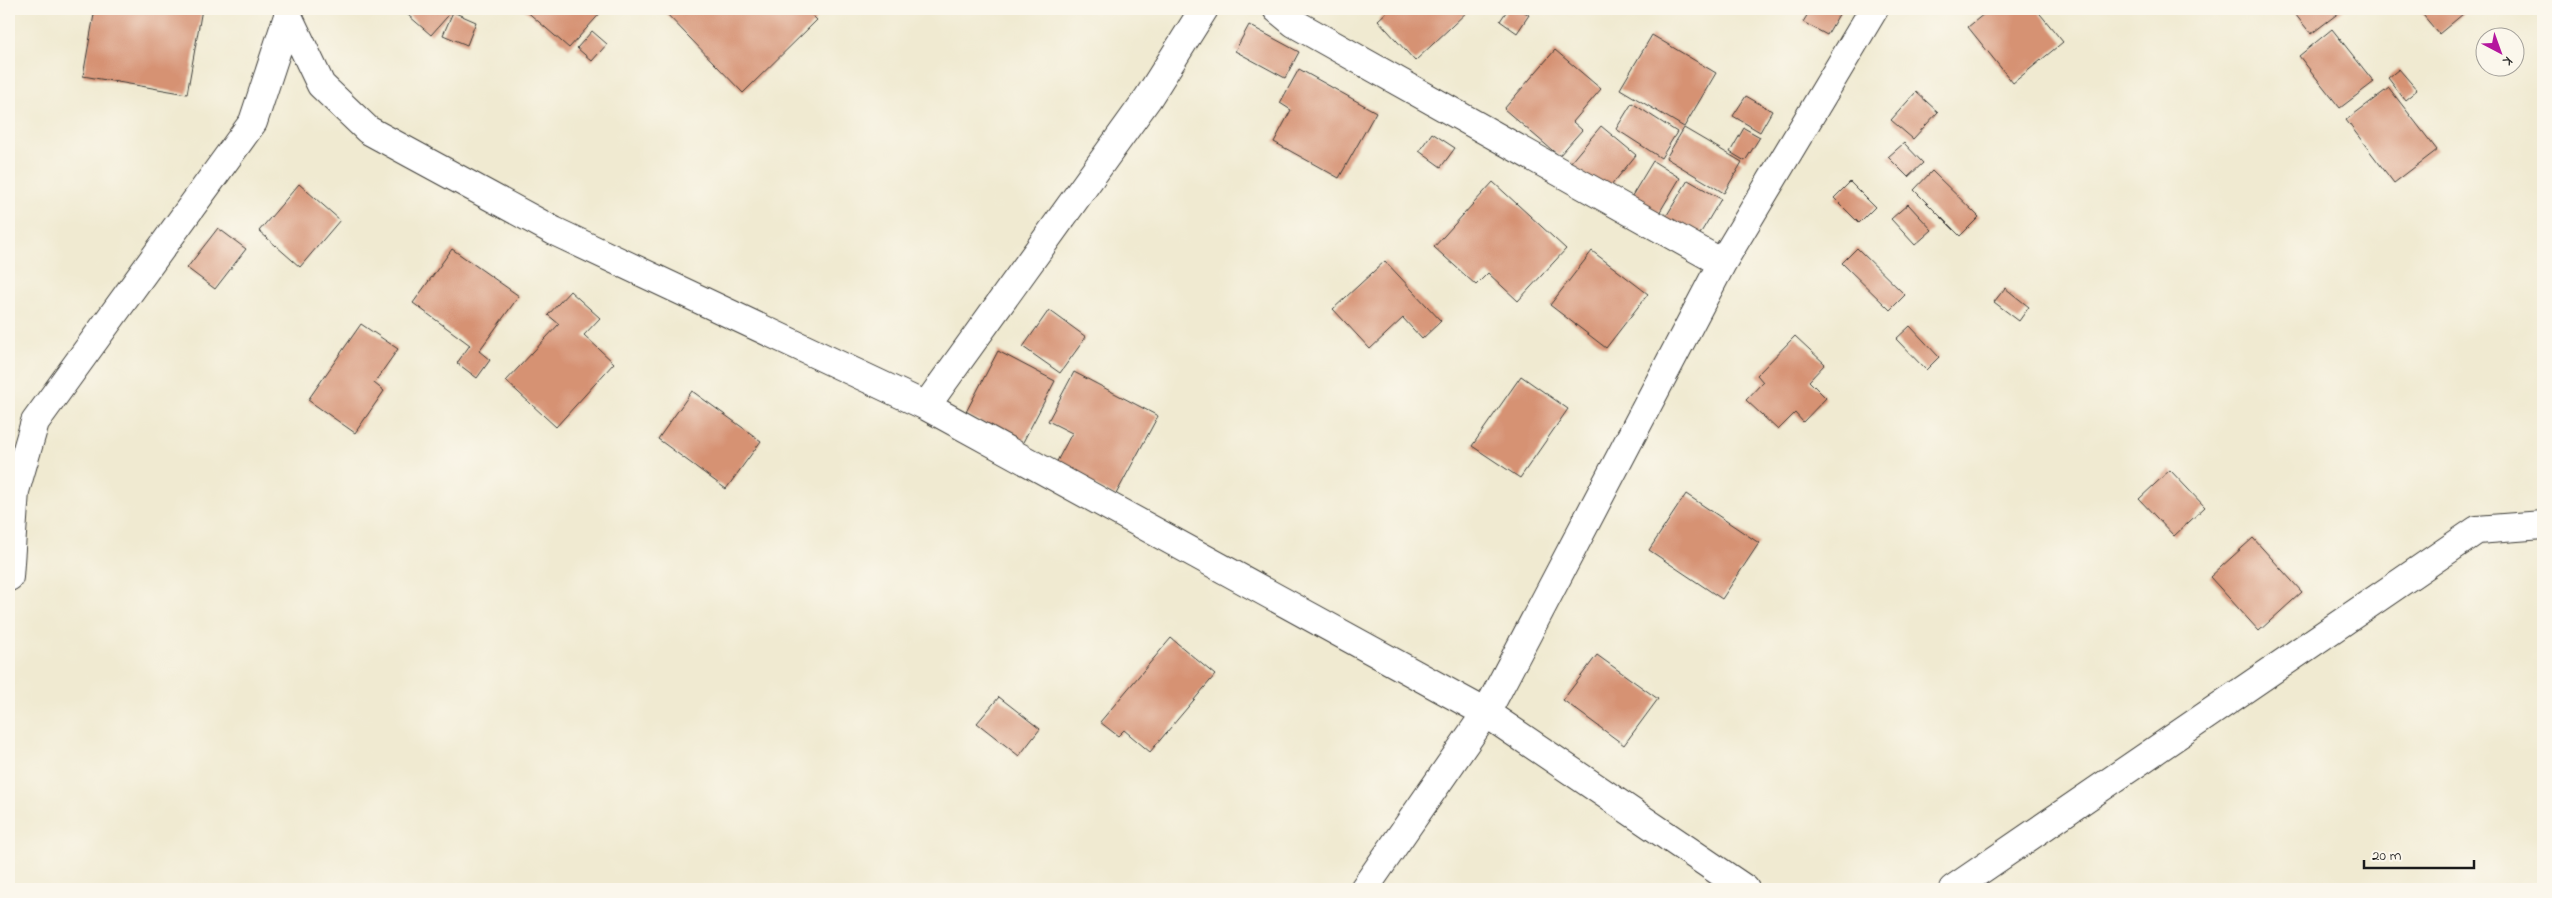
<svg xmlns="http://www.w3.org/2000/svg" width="2552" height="898" viewBox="0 0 2552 898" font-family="'Indie Flower',sans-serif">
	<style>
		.building { fill: #d69273 }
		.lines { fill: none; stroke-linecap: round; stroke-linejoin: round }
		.street-casing { stroke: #3c3b37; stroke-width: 30 }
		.street { stroke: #fff; stroke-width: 28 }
	</style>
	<rect width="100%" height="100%" fill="#fbf7ec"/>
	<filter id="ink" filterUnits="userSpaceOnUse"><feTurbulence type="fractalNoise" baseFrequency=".02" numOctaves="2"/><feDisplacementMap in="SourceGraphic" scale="10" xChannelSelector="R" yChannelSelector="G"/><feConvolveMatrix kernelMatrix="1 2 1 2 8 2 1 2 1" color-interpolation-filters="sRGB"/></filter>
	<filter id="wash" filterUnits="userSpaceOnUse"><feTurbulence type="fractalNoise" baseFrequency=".0096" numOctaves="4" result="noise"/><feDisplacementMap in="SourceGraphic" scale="20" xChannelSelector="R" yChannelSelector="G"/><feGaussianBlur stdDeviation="1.12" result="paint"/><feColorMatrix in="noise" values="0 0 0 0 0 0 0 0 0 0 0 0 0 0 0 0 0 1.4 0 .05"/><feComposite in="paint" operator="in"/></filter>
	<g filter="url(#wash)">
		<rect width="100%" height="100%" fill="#f0ead1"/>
		<g id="blocks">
			<!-- building -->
			<path class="building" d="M95 9H202L187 94 83 76Z
				M401 9H454L431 35Z
				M524 9H604L569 48Z
				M662 9H806L817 20 743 93Z
				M1390 9H1470L1415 61 1378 20Z
				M1508 9H1520L1529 15 1517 33 1500 21Z
				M1811 9H1836L1841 11 1827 35 1803 22Z
				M1990 9H2036L2063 42 2013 83 1968 27Z
				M2291 9H2344L2311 34Z
				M2418 9H2469L2439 34Z
				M453 12 476 22 467 45 443 35Z
				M1249 25 1299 52 1285 78 1235 51Z
				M2332 29 2374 82 2340 108 2299 56Z
				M592 31 607 44 592 61 577 48Z
				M1652 35 1716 73 1684 127 1620 89Z
				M1555 50 1601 89 1573 122 1582 130 1559 156 1504 109Z
				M1299 69 1376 112 1339 178 1274 142 1291 110 1280 103Z
				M2399 69 2417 90 2405 100 2388 78Z
				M2389 88 2437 150 2394 183 2346 120Z
				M1916 92 1938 112 1913 139 1891 120Z
				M1746 96 1772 111 1760 132 1733 116Z
				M1632 103 1677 132 1661 158 1616 129Z
				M1601 126 1636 155 1606 192 1570 163Z
				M1684 128 1742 162 1724 193 1666 158Z
				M1744 128 1760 137 1745 161 1730 152Z
				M1432 133 1455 148 1441 167 1419 151Z
				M1904 143 1923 163 1908 177 1888 157Z
				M1653 161 1680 178 1655 220 1627 204Z
				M1932 171 1979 217 1960 236 1914 190Z
				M1688 180 1721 199 1697 239 1664 220Z
				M1493 182 1566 249 1518 301 1488 273 1476 285 1434 247Z
				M1850 182 1875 207 1859 223 1834 198Z
				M299 184 340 220 300 267 259 231Z
				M1908 204 1932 230 1915 245 1891 219Z
				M218 228 246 249 215 289 187 268Z
				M1857 248 1905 295 1890 310 1842 263Z
				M452 249 519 296 479 351 490 360 477 378 457 363 470 345 413 303Z
				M1592 251 1648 294 1606 348 1550 305Z
				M1385 261 1441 321 1422 339 1403 318 1370 349 1333 309Z
				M2005 288 2029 307 2019 321 1994 302Z
				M570 291 600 318 584 335 614 363 556 427 506 381 559 324 548 315Z
				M1049 310 1086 337 1060 373 1023 347Z
				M361 324 398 349 374 383 384 391 355 433 308 400Z
				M1910 326 1939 357 1926 370 1896 339Z
				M1795 336 1825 364 1809 381 1826 398 1803 422 1795 413 1778 430 1746 400 1763 382 1757 375Z
				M998 351 1055 381 1022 444 965 414Z
				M1074 372 1158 416 1115 496 1055 465 1072 433 1048 421Z
				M1521 376 1568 409 1520 478 1472 446Z
				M692 391 761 441 726 489 658 439Z
				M2170 470 2205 507 2174 536 2139 499Z
				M1686 494 1759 543 1722 599 1649 550Z
				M2253 538 2302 592 2259 631 2210 577Z
				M1171 638 1215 675 1150 752 1124 730 1118 736 1100 722Z
				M1597 655 1658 699 1624 745 1563 700Z
				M999 697 1040 729 1019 756 977 723Z"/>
		</g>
	</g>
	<g filter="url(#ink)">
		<use href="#blocks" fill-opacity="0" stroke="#3c3b37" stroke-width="1"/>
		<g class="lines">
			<!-- street casing -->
			<g class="street-casing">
				<path id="street" d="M1277 9 1294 23 1722 263
					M288 16 321 85 368 130 554 231 926 406 1486 713 1745 889
					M926 406 1148 98 1204 9
					M9 577 15 491 35 422 253 122 288 16V9
					M1364 889 1486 713 1722 263 1874 9
					M1953 889 2477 530 2543 525"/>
			</g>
			<!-- street -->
			<use href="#street" class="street"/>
		</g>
	</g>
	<!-- margin -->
	<rect width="2552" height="898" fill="none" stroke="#fbf7ec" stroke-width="30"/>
	<!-- north arrow -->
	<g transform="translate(2500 52) rotate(139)"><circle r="24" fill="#fbf7ec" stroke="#a29f99"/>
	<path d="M0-4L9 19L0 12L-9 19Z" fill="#b5179e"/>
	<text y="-8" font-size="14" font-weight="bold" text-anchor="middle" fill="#1c1c1c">K</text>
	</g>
	<!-- scale -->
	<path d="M2364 860v8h110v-8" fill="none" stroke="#1c1c1c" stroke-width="2.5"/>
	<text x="2372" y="860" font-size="15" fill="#1c1c1c" stroke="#fbf7ec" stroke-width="4" paint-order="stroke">20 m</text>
</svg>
